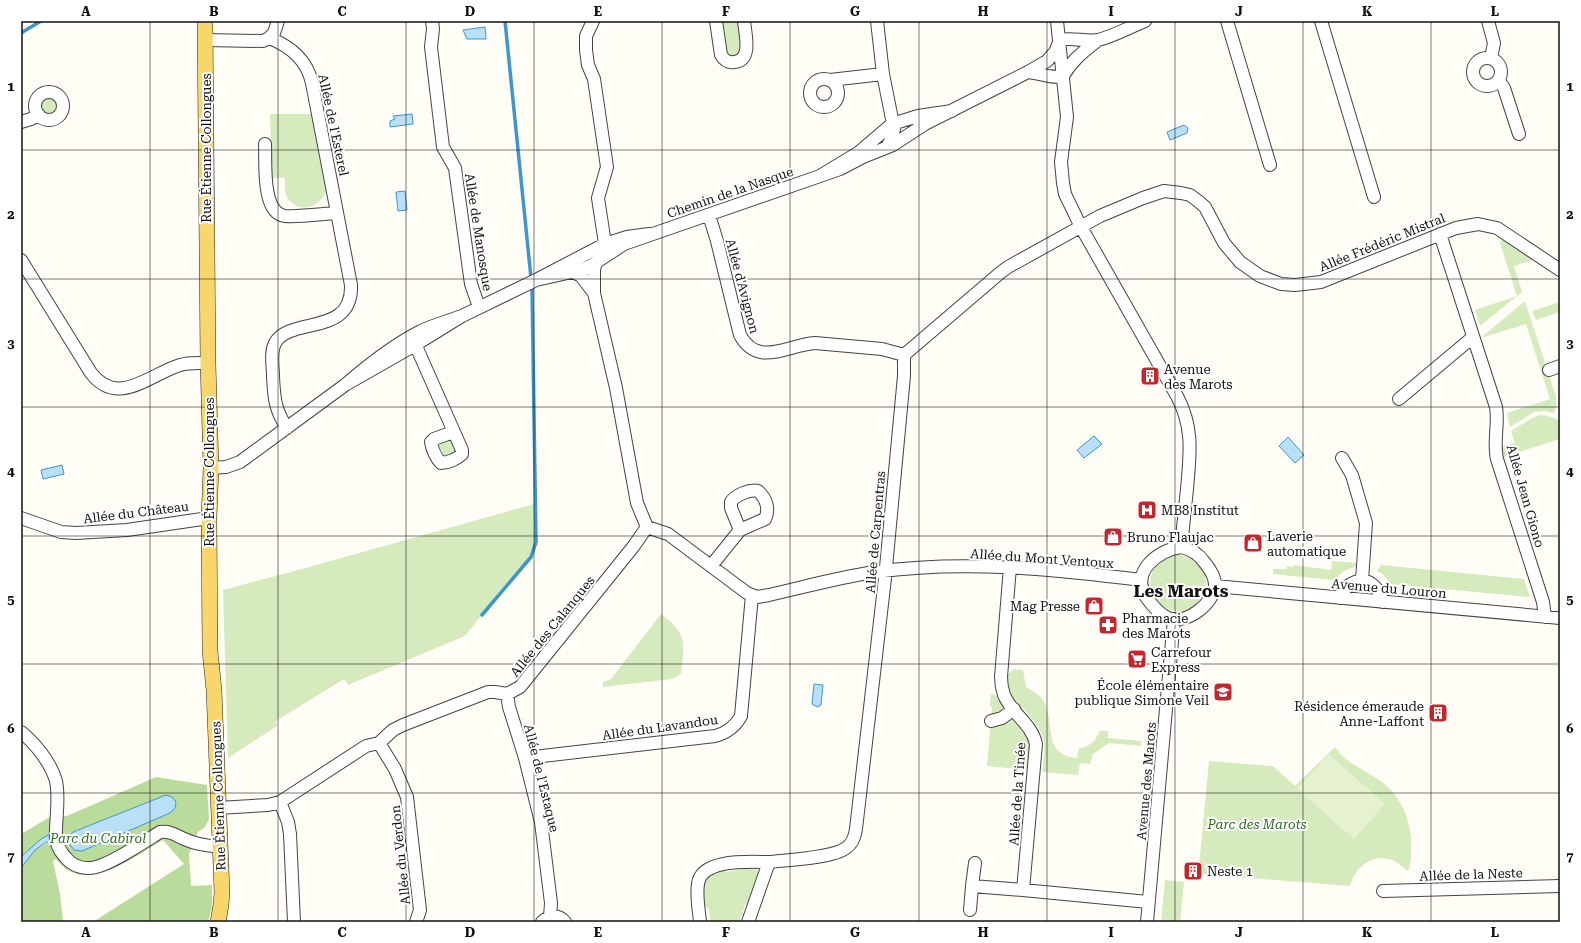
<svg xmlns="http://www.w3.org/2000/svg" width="1581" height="943" viewBox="0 0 1581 943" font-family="'Roboto Serif',serif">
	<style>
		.green { fill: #d5ebbd }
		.forest { fill: #b9dc9c }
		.pitch { fill: #e6f2cf }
		.water { fill: #b9e0f7; stroke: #3f96cf }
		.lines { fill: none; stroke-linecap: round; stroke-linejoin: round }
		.stream { stroke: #3f96cf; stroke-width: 3.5 }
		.minor-casing { stroke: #444; stroke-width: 14 }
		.major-casing { stroke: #222; stroke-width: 16 }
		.minor { stroke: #fff; stroke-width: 12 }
		.major { stroke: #f9d66b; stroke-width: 15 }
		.grid { fill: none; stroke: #111; stroke-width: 1; stroke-opacity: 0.55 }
		.labels { text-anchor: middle; stroke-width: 4; stroke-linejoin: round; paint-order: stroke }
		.street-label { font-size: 13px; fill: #111; stroke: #fff }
		.poi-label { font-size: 13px; fill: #111; stroke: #fff; text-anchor: start }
		.park-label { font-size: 13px; font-style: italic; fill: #2f6b1f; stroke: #fff }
		.district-label { font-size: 17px; font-weight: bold; fill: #111; stroke: #fff }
		.neatline { fill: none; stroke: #111; stroke-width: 1.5 }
		.grid-label { font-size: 13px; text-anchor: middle; font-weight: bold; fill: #111 }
	</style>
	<rect width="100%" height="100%" fill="#fffdf5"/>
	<!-- green -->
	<path class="green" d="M719 21H741C741 31 747 67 725 53Z
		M41 106a8 8 0 1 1 16 0a8 8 0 1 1-16 0Z
		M270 114H312L327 188C323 207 298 216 287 197 284 192 285 184 285 178H272Z
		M1503 237 1535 259 1514 266 1522 292 1517 296 1480 326 1475 310 1517 296 1500 243Z
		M1525 301 1556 397V406L1554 413 1544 411 1534 412 1510 427 1507 413 1550 399 1526 324 1484 337 1483 336Z
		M1560 302V312L1536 320 1532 311Z
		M1540 415 1548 416 1560 420V439L1504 457 1502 447 1515 443 1511 431 1532 418Z
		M448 439 451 440 455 451 454 453 445 457 438 446Z
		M534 504 536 542 531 557 521 566 465 636 348 685 344 679 276 721 277 726 228 758 223 590 302 569Z
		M1150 583a28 28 0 1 1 56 0a28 28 0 1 1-56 0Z
		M1332 561 1359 563V565L1344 571 1334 580 1273 574V569H1286L1287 566 1294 567V565L1331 570Z
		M1381 565 1524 579 1530 597 1391 584 1383 574 1377 571Z
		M661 614C689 635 684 643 681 674L672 679 603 687V682L611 679Z
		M1014 669 1023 670 1026 687C1032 690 1038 694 1043 700 1056 721 1041 755 1077 758L1079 748C1090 747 1095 741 1100 731H1108V738L1141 741V746L1109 743 1093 754 1090 764 1080 763 1078 775 1042 772C1047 736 1045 735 1023 708L1021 709C1012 698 1005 690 1007 675Z
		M991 694 996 695 998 700 1028 739 1030 749 1028 770 987 766 992 707 990 706Z
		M1335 747C1346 763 1361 768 1376 778 1408 798 1416 835 1409 870H1406C1386 848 1357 859 1350 886L1189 873V869L1198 870 1200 856 1209 761 1273 766 1295 786Z
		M741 866 755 868 758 870 759 877 750 902 746 903 739 922H710L709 909 703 905V879L723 868 726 872 738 870Z
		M1165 880 1184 882 1180 922H1161Z"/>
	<!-- forest -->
	<path class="forest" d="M156 777 207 785 209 819 205 827 198 832 189 854 191 886 212 885V906L208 922H93L184 864 163 840C133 857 84 897 56 859L53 861 60 894 63 922H21V868L35 850 48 842 50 834 41 839 21 857V834L50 817 67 816Z"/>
	<!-- pitch -->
	<path class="pitch" d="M1329 754 1385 804 1354 839 1297 789Z"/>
	<!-- water -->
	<path class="water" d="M485 27 486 39H467L463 30Z
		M412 114 413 124 390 127V121L395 119 393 116Z
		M1184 125 1188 128 1187 133 1170 140 1167 132Z
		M405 191 407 210 398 211 396 192Z
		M1094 436 1102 444 1084 458 1077 450Z
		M1288 437 1304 455 1295 463 1279 446Z
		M62 465 64 474 43 479 41 470Z
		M814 684 823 685 821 705 817 707 812 704Z
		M166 795 172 797 176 802 175 808 170 813 82 851 74 850 69 843V836L73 832Z
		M50 834V842H46L35 850 21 868V857L41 839Z"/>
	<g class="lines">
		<!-- stream -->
		<path class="stream" d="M21 33 41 21
			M482 615 531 557 536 542 532 288 505 21"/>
		<!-- minor casing -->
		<g class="minor-casing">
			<path id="minor" d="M432 21 433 29 431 47 443 147 455 168 471 284 479 307
				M593 21 586 36V50L588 65 594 79 607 167 598 198 606 250
				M716 21 721 55C724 60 728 63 734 62 753 61 745 33 744 21
				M877 21 883 74 894 129 892 138 887 147
				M1057 21 1067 117 1061 162 1063 183 1065 194 1081 227 1177 396C1194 428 1190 454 1187 489 1185 508 1183 527 1181 547
				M1227 21 1270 165
				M1321 21 1374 197
				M1488 21 1494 43 1491 58
				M269 38 274 33 278 21
				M205 40 263 41 269 38C290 46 307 60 312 83L351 285C353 337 290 316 275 343 270 353 273 366 273 376 274 398 275 410 287 428
				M1060 40C1072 37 1085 42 1098 40 1114 36 1130 27 1145 21
				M1473 72a14 14 0 1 1 28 0a14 14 0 1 1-28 0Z
				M1028 72C1039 73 1052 79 1063 76 1072 60 1084 51 1098 40
				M810 93a14 14 0 1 1 28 0a14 14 0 1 1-28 0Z
				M830 80 883 74
				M1499 81 1504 88 1519 134
				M35 106a14 14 0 1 1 28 0a14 14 0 1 1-28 0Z
				M952 111 918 116 892 124 858 153 820 176 840 169 863 157 893 145 925 124 1028 72 1047 61 1055 52 1060 40
				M21 122 31 119 39 115
				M265 144C266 161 261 213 285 216 301 217 321 214 337 213
				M709 215 717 241 740 335C758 368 787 345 815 343L882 349 904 355
				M649 234 627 237 605 244 536 280 581 270 592 265 624 244 820 176
				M1440 234 1496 407C1499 424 1493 441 1497 459L1543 602 1545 617
				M21 260 91 373C118 408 150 374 180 365 189 362 199 363 208 363
				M573 272 581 276 594 293V269L596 263
				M594 293 616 388 637 503 647 527
				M462 316C448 321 434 325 421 331 393 345 368 365 345 385L415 345 462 316 536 280
				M412 337 462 450V454C457 459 448 463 441 463 436 458 432 449 431 442L434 439 453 432
				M1549 370 1560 366
				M1399 399 1473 337
				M1342 458 1352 475 1366 523 1362 580
				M211 468 226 467 240 462 345 385
				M21 518 61 532 76 533 127 530 209 518
				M647 527 668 534 747 593 757 597 769 595C804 587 840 577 875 572 964 560 1053 569 1141 580
				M1181 547C1191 549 1199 554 1205 563 1210 569 1215 576 1215 585 1214 604 1186 625 1168 618 1159 614 1151 604 1146 597 1130 572 1158 550 1181 547Z
				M711 566 740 530 765 519C770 509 766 498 758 491 750 489 735 495 731 502V508L740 530
				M1215 586 1560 618
				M1340 598C1345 583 1363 574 1375 587 1379 591 1381 597 1383 602
				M507 694 509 707 525 758 541 822 551 903 550 917
				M991 721 1002 718 1014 709
				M21 732C35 743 51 763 56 781 60 800 55 821 56 839 57 847 61 852 66 858 73 866 84 870 96 867 113 863 144 842 160 832 169 831 174 834 182 838 192 843 209 847 220 846
				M379 743 395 769 407 797 420 910 416 922
				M525 758 715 736C727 733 735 727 741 716L752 595
				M280 802 288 822 290 834 294 922
				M218 808 268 805 280 802 366 746 379 743 393 730 403 725 488 692H495L507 694 520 687 633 547 647 527
				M975 863 972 886 1023 890 1036 744C1032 724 1012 714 1004 695 1002 689 1001 683 1001 677L1010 567
				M1023 890 1148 902
				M1383 891 1560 886
				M970 910 972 886
				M542 922C549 915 558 914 565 922
				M700 922C699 910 696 896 698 884 701 858 750 862 769 862
				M748 922 769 862C787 860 833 858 846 848 852 844 855 837 856 829L885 578 904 376V355L1000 273 1008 267 1100 216 1143 198 1164 191 1181 193 1190 195 1198 201 1205 207 1224 243 1240 262 1260 276 1281 284 1295 285 1321 282 1456 228 1478 224 1497 228 1560 270
				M1147 922 1174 619"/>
		</g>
		<!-- major casing -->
		<g class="major-casing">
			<path id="major" d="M205 21 208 363 211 468 209 518 210 651 214 690 222 892 221 905 218 922"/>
		</g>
		<!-- minor -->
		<use href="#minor" class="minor"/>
		<!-- major -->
		<use href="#major" class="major"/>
	</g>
	<!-- grid -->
	<path class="grid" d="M150 21V922M278 21V922M406 21V922M534 21V922M662 21V922M790 21V922M919 21V922M1047 21V922M1175 21V922M1303 21V922M1431 21V922M21 150H1560M21 279H1560M21 407H1560M21 536H1560M21 664H1560M21 793H1560"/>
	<!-- icons -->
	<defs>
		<g id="building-square" transform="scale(1)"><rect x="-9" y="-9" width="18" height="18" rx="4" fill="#c4262e" stroke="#fff"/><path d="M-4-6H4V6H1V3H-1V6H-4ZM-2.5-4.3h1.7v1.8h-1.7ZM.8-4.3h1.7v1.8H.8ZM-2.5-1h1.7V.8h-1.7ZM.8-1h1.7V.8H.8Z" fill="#fff"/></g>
		<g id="hospital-square" transform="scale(1)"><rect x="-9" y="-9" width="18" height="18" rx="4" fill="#c4262e" stroke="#fff"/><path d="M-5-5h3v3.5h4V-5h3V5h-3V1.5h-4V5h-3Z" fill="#fff"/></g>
		<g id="shop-square" transform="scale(1)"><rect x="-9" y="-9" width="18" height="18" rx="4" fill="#c4262e" stroke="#fff"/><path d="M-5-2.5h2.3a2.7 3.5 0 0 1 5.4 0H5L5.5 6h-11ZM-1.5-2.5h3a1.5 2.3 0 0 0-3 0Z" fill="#fff"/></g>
		<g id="pharmacy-square" transform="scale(1)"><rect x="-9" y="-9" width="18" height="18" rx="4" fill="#c4262e" stroke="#fff"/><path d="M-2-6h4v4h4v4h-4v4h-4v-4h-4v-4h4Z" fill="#fff"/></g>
		<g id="supermarket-square" transform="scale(1)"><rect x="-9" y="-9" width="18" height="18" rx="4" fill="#c4262e" stroke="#fff"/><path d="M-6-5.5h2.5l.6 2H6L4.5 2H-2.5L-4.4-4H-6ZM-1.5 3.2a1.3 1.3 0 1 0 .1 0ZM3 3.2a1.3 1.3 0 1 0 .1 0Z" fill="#fff"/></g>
		<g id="school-square" transform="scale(1)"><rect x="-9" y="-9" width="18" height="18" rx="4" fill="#c4262e" stroke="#fff"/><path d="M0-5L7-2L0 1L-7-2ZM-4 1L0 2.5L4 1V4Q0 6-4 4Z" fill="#fff"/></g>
	</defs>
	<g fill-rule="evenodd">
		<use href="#building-square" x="1150" y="376"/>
		<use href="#hospital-square" x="1147" y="510"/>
		<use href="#shop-square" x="1113" y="537"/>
		<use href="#shop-square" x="1253" y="543"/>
		<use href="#shop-square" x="1094" y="606"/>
		<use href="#pharmacy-square" x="1108" y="625"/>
		<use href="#supermarket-square" x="1137" y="659"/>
		<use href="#school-square" x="1223" y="692"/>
		<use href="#building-square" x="1438" y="713"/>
		<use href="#building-square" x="1193" y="871"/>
	</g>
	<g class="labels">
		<!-- street labels -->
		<g class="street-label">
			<text transform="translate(334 125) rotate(78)" y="5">Allée de l'Esterel</text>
			<text transform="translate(206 148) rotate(-90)" y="5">Rue Étienne Collongues</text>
			<text transform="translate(730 192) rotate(-19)" y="5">Chemin de la Nasque</text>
			<text transform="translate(479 232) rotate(81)" y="5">Allée de Manosque</text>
			<text transform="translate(1382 242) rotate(-22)" y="5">Allée Frédéric Mistral</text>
			<text transform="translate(743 286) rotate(75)" y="5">Allée d'Avignon</text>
			<text transform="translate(209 472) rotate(-90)" y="5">Rue Étienne Collongues</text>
			<text transform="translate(1526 496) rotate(74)" y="5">Allée Jean Giono</text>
			<text transform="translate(136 512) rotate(-7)" y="5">Allée du Château</text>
			<text transform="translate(875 532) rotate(-85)" y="5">Allée de Carpentras</text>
			<text transform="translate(1042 558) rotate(4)" y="5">Allée du Mont Ventoux</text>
			<text transform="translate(1389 588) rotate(5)" y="5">Avenue du Louron</text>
			<text transform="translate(552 626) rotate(-51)" y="5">Allée des Calanques</text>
			<text transform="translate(660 727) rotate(-8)" y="5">Allée du Lavandou</text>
			<text transform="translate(542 778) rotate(76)" y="5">Allée de l'Estaque</text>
			<text transform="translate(1146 781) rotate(-85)" y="5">Avenue des Marots</text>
			<text transform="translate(1017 794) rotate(-86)" y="5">Allée de la Tinée</text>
			<text transform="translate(218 796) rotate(-92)" y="5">Rue Étienne Collongues</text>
			<text transform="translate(400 855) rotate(-96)" y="5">Allée du Verdon</text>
			<text transform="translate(1471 874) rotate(-2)" y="5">Allée de la Neste</text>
		</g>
		<!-- poi labels -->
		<g class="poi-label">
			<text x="1164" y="374">Avenue<tspan x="1164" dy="15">des Marots</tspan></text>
			<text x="1161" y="515">MB8 Institut</text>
			<text x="1267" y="541">Laverie<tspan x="1267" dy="15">automatique</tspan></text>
			<text x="1127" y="542">Bruno Flaujac</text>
			<text x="1080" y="611" text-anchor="end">Mag Presse</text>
			<text x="1122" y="623">Pharmacie<tspan x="1122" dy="15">des Marots</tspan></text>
			<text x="1151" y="657">Carrefour<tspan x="1151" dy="15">Express</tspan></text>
			<text x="1209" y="690" text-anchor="end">École élémentaire<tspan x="1209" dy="15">publique Simone Veil</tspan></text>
			<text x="1424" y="711" text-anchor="end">Résidence émeraude<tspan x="1424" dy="15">Anne-Laffont</tspan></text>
			<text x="1207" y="876">Neste 1</text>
		</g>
		<!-- park labels -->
		<g class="park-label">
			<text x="1257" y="829">Parc des Marots</text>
			<text x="98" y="843">Parc du Cabirol</text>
		</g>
		<!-- district labels -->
		<g class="district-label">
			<text x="1181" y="597">Les Marots</text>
		</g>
	</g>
	<!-- border -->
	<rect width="1581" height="943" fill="none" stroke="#ffffff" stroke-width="44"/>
	<rect x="22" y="22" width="1537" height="899" class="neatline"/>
	<g class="grid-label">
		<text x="86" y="16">A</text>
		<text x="214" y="16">B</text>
		<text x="342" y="16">C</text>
		<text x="470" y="16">D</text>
		<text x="598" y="16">E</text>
		<text x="726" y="16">F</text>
		<text x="855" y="16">G</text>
		<text x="983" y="16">H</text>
		<text x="1111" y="16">I</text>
		<text x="1239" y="16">J</text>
		<text x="1367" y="16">K</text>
		<text x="1495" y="16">L</text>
		<text x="11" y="91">1</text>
		<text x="1570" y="91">1</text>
		<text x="11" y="219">2</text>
		<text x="1570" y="219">2</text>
		<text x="11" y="348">3</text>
		<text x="1570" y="348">3</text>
		<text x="11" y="476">4</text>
		<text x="1570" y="476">4</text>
		<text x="11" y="604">5</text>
		<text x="1570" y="604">5</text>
		<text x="11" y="733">6</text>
		<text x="1570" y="733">6</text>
		<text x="11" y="861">7</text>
		<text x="1570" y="861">7</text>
		<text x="86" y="937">A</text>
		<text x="214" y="937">B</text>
		<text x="342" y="937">C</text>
		<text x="470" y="937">D</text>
		<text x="598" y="937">E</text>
		<text x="726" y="937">F</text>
		<text x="855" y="937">G</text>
		<text x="983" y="937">H</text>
		<text x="1111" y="937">I</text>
		<text x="1239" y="937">J</text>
		<text x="1367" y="937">K</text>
		<text x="1495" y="937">L</text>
	</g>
</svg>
